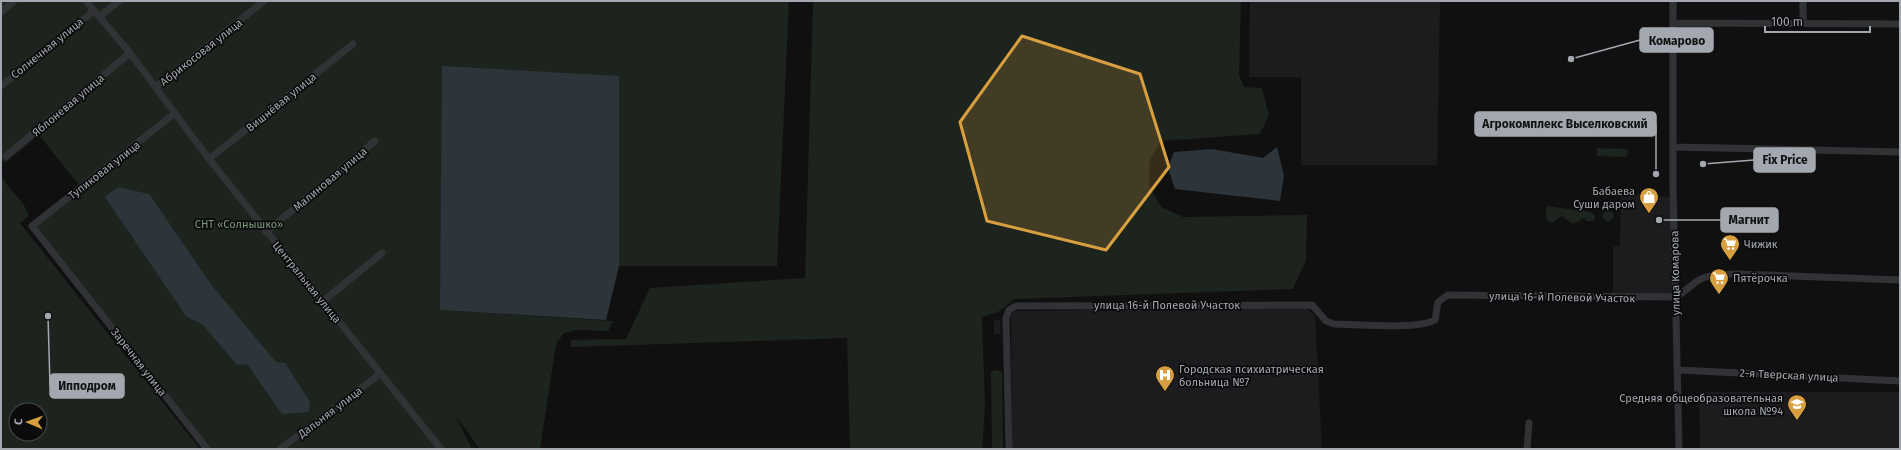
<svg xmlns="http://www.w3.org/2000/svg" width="1901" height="450" viewBox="0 0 1901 450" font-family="'Fira Sans',sans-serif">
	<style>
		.built { fill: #1c1c1e }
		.green { fill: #1d231d; fill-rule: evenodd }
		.water { fill: #2d353a }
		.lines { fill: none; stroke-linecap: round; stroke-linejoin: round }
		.minor { stroke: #313235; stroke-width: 7 }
		.marked { fill: #d89f41; fill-opacity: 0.2; stroke: #d89f41; stroke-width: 3; stroke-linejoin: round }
		.labels { text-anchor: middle; stroke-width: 3.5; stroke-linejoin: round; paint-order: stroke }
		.street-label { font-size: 11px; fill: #a3a8b0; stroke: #0b0b0c }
		.poi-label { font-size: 11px; fill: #a3a8b0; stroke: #0b0b0c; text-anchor: start }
		.park-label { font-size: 11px; fill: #7c997d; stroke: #0b0b0c }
		.leader { fill: none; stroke: #a3a8b0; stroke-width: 1.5 }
		.callout-dot { fill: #a3a8b0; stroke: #0b0b0c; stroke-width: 1.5 }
		.callout { fill: #a3a8b0; stroke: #a3a8b0; stroke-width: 1.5 }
		.callout-label { font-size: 12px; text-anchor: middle; font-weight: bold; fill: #111 }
	</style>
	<rect width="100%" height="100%" fill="#101011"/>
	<!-- built -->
	<path class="built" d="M1250 1H1440L1437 165H1301V77H1249Z
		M1621 193 1671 197 1673 295 1613 294V247L1620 245Z
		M1304 307 1315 315 1322 449H1012L1011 315 1015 311Z
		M994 320H1000L1001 334H994Z
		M1699 392H1900V449H1700Z"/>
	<!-- green -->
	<path class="green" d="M1 1H789L777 266H619V76L440 310 613 321 608 331 576 330 564 333 556 344 540 449H480L455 415 472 449H209L29 225 79 185 39 135 5 163 1 159Z
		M813 1H1241L1239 75 1244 87 1262 88 1269 115 1260 134 1161 141 1150 159 1149 185 1161 207 1183 217 1307 215 1306 260 1293 289 1015 299 998 312 982 317 985 406 982 449H850L847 338 571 347V340L626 339 650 288 805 278Z
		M1597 148 1628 149 1627 157 1597 156Z
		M1 177 24 205 29 216 20 223 200 449H1ZM16 410H40V434H16Z
		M1546 206 1591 212 1595 216 1594 221H1587L1585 218 1573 224 1562 216 1552 223 1549 222 1546 218Z
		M1602.5 216a5.5 5.5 0 1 1 11 0a5.5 5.5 0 1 1-11 0Z
		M996 370 1002 372 1003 449H992L991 371Z"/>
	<!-- water -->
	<path class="water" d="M442 66 619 76V266L606 320 440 310Z
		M1277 147 1284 176 1280 201 1175 189 1168 168 1174 152 1212 149 1263 158Z
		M118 187 149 194 213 287 276 362 285 363 310 402 309 412 282 414 247 364 237 365 203 325 186 316 105 197Z"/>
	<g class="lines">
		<!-- minor -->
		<path class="minor" d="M86 1 130 53 209 159 441 449
			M1673 1V187L1679 449
			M1 12 14 1
			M99 17 119 1
			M1803 22V1
			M1673 23 1900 24
			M1 86 94 11
			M156 87 264 1
			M175 113 32 226 207 449
			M1673 147 1900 152
			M6 156 130 53
			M209 159 353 44
			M266 232 375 141
			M1676 297C1684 292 1688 288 1696 282 1708 273 1724 275 1739 274L1900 280
			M322 302 382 253
			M1678 370 1900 381
			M280 449 380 374
			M1009 449 1006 318 1009 310 1016 306 1312 305 1326 321 1334 324C1357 324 1417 330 1435 320L1438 302 1448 295 1676 297
			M1527 449 1529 423"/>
	</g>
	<!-- marked area -->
	<path class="marked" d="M1022 36 1140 74 1169 167 1106 250 987 221 960 122Z"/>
	<!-- icons -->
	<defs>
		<g id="shop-pin" transform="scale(1)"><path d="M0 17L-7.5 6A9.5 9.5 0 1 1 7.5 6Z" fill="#d89f41" stroke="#0b0b0c"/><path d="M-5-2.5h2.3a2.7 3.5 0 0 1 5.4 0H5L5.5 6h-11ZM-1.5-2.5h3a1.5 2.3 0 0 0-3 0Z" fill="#fff"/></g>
		<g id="supermarket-pin" transform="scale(1)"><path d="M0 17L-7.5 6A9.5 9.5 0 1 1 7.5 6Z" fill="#d89f41" stroke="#0b0b0c"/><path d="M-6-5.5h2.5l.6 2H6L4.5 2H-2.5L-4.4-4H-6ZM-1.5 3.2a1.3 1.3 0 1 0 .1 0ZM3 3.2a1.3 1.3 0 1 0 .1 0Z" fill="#fff"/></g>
		<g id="hospital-pin" transform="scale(1)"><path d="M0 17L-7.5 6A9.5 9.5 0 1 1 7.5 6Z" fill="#d89f41" stroke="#0b0b0c"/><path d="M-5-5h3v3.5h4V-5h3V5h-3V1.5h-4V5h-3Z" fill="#fff"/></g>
		<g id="school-pin" transform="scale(1)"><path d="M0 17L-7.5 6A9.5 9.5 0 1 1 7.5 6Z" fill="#d89f41" stroke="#0b0b0c"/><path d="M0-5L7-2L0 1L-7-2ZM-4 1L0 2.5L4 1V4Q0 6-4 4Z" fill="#fff"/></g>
	</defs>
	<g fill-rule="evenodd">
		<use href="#shop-pin" x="1649" y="197"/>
		<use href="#supermarket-pin" x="1730" y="244"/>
		<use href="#supermarket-pin" x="1719" y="278"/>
		<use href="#hospital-pin" x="1165" y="375"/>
		<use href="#school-pin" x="1797" y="404"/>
	</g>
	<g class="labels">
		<!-- street labels -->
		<g class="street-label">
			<text transform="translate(47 48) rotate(-39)" y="4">Солнечная улица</text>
			<text transform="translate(201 52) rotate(-38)" y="4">Абрикосовая улица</text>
			<text transform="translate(281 102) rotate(-39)" y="4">Вишнёвая улица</text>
			<text transform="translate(68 105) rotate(-40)" y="4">Яблоневая улица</text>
			<text transform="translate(104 170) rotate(-38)" y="4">Тупиковая улица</text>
			<text transform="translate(330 179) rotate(-40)" y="4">Малиновая улица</text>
			<text transform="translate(1675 273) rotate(-91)" y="4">улица Комарова</text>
			<text transform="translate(307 282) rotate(51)" y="4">Центральная улица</text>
			<text transform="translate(1562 297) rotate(1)" y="4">улица 16-й Полевой Участок</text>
			<text x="1167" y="309">улица 16-й Полевой Участок</text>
			<text transform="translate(139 362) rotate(52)" y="4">Заречная улица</text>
			<text transform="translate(1789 375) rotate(3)" y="4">2-я Тверская улица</text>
			<text transform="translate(330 412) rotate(-37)" y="4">Дальняя улица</text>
		</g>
		<!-- poi labels -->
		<g class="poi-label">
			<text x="1635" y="195" text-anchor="end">Бабаева<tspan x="1635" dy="13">Суши даром</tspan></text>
			<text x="1744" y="248">Чижик</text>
			<text x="1733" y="282">Пятёрочка</text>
			<text x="1179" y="373">Городская психиатрическая<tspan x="1179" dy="13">больница №7</tspan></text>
			<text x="1783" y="402" text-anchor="end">Средняя общеобразовательная<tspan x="1783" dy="13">школа №94</tspan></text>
		</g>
		<!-- park labels -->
		<g class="park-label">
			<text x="239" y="228">СНТ «Солнышко»</text>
		</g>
	</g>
	<!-- callouts -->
	<path class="leader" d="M1571 59L1640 40M1656 174L1656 124M1703 164L1754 160M1659 220L1721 220M48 316L50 386"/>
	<g class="callout-dot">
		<circle cx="1571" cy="59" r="4"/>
		<circle cx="1656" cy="174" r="4"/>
		<circle cx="1703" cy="164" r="4"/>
		<circle cx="1659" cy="220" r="4"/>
		<circle cx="48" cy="316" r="4"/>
	</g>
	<g class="callout">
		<rect x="1640" y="28" width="73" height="24" rx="4"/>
		<rect x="1475" y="112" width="181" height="24" rx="4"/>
		<rect x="1754" y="148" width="61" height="24" rx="4"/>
		<rect x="1721" y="208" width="57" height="24" rx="4"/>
		<rect x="50" y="374" width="74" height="24" rx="4"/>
	</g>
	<g class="callout-label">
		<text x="1677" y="45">Комарово</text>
		<text x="1565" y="128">Агрокомплекс Выселковский</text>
		<text x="1785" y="164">Fix Price</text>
		<text x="1749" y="224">Магнит</text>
		<text x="87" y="390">Ипподром</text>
	</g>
	<!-- border -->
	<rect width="1901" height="450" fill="none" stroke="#a3a8b0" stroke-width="4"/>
	<!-- north arrow -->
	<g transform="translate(28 422) rotate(272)"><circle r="19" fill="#0b0b0c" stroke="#484a4e"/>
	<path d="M0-3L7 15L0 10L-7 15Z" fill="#d89f41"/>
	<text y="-6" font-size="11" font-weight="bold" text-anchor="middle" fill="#a3a8b0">С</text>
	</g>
	<!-- scale -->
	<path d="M1765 26v6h105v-6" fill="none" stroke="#a3a8b0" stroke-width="2"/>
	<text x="1771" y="26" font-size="12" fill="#a3a8b0" stroke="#0b0b0c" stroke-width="3" paint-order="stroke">100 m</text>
</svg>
